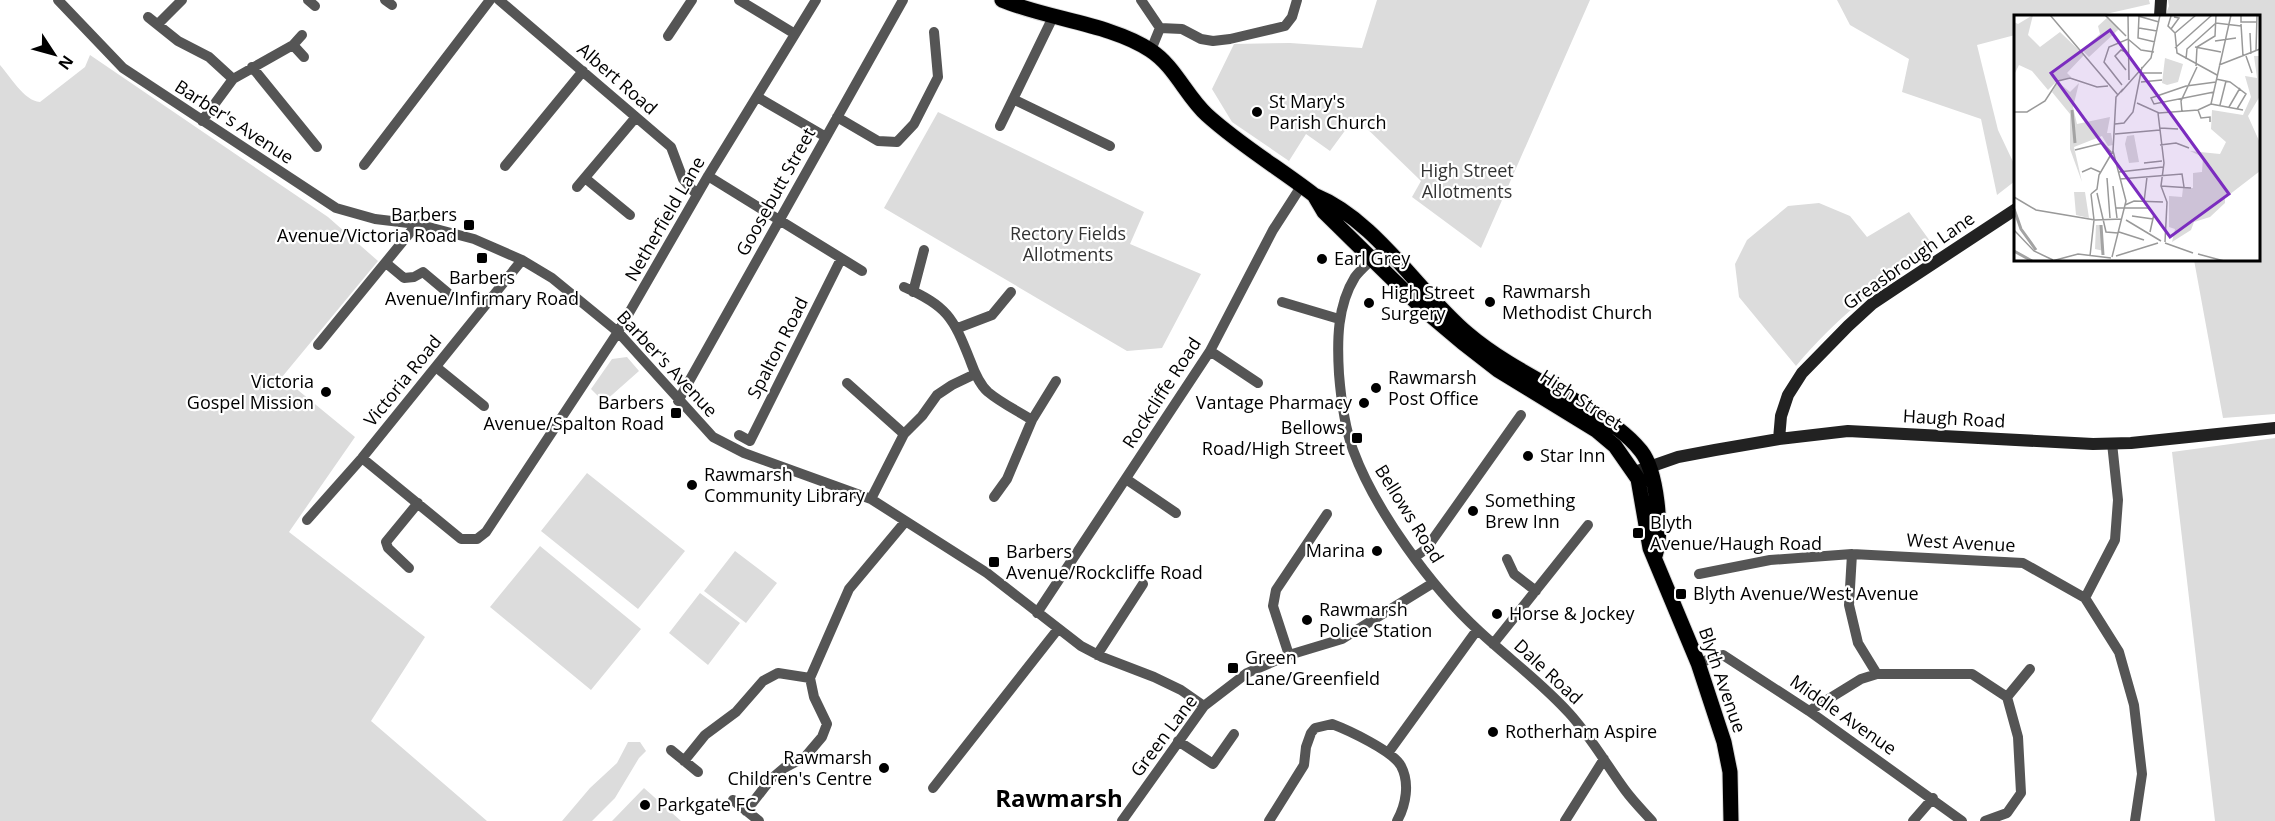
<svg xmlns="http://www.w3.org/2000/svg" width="2275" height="821" viewBox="0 0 2275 821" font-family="'Open Sans',sans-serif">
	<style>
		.green { fill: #dcdcdc }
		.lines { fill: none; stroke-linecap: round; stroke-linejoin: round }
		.primary-casing { stroke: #dbdbdb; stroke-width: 17 }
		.street { stroke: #555; stroke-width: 10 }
		.secondary { stroke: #222; stroke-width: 12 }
		.primary { stroke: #000; stroke-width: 15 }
		.poi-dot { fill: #000; stroke: #fff; stroke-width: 2 }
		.labels { text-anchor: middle; stroke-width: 4.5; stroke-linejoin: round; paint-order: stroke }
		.street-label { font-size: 18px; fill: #000; stroke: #fff }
		.poi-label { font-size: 18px; fill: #000; stroke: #fff; text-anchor: start }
		.park-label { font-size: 18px; fill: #333; stroke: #fff }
		.district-label { font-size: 24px; font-weight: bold; fill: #000; stroke: #fff }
		.inset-river { fill: none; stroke: #a3a3a3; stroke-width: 3 }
		.inset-road { fill: none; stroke: #999; stroke-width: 1.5 }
		.view { fill: #7b2cbf; fill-opacity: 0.15; stroke: #7b2cbf; stroke-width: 3 }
		.inset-edge { fill: none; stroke: #000; stroke-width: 3 }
	</style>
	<rect width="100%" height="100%" fill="#fff"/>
	<!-- green -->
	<path class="green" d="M1377 0H1590L1481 248 1412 197 1421 181 1355 117 1330 151 1306 134 1289 161 1232 122 1212 89 1234 44 1290 43 1362 48Z
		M1837 0H2149L2150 4 2097 16H2016L2015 35 1977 45 1998 130 2015 166V181L1997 195 1981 119 1902 92 1909 59 1850 25Z
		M2168 0H2275V414L2223 418 2194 260H2258V16H2165L2169 6Z
		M90 55 328 217 378 261 282 377 355 437 289 532 425 637 371 721 487 821H0V65C10 76 24 101 40 102L85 67Z
		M938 112 1144 212 1130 244 1201 274 1162 348 1127 351 884 208Z
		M1819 203 1850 216 1867 237 1909 212 1935 248C1881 283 1838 316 1796 366L1739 297 1735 264 1747 240 1788 206Z
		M627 357 639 371 604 402 591 389 612 359Z
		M2275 438V821H2215L2172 452Z
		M587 473 685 551 638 609 541 531Z
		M540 546 641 629 591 690 490 607Z
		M735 551 777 583 746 623 704 591Z
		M700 593 740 623 708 665 669 633Z
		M628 742H640L646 751 639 758 615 798 592 821H562L590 788 617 763Z
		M644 788 681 821H612Z"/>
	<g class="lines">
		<!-- primary casing -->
		<g class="primary-casing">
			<path id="primary" d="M1002 0C1047 19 1111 24 1150 50 1175 66 1186 96 1207 115 1240 145 1279 168 1314 195 1376 220 1418 292 1468 334 1502 363 1545 383 1584 406 1604 419 1625 431 1641 451 1657 471 1663 532 1655 556
				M1314 195 1324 212 1424 310 1462 342 1498 370 1596 430 1615 446 1638 479 1650 548 1698 663 1724 742 1730 772 1731 821"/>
		</g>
		<!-- street -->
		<path class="street" d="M58 0 123 68 336 208 375 219 417 224 474 239 522 260 552 278 618 332 713 437 744 453 871 499 987 573 1081 646 1102 657 1154 677 1181 690 1204 706
			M308 0 315 6
			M385 0 392 5
			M499 0 671 147 683 179 697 195
			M739 0 795 34
			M1141 0 1160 28 1151 50
			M148 17 178 41 209 57 233 79
			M158 24 182 0
			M1160 28 1182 29 1201 39 1213 41 1230 39 1285 26 1292 17 1297 0
			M668 36 692 0
			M293 45 304 57
			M252 67 317 147
			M757 97 826 137
			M1013 99 1110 146
			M837 117 878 141 897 142 914 124 938 77 934 32
			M202 121 233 79 293 45 302 35
			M1000 126 1053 17
			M364 165 490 0
			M505 166 583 71
			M708 176 862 271
			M585 178 630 215
			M577 187 636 117
			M1377 254C1370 262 1361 269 1355 277 1337 306 1337 341 1339 374 1341 399 1344 425 1353 450 1375 510 1431 587 1479 631 1509 659 1541 682 1569 713 1591 737 1606 764 1625 790 1633 801 1643 811 1652 821
			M386 263 404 278 414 277 423 272 448 293
			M904 287C947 306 953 317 970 360 974 371 979 384 988 392 1001 403 1018 411 1032 420
			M913 292 924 250
			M1282 302 1339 319
			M958 328 992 315 1011 292
			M318 345 417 224
			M1210 351 1258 383
			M436 367 484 406
			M847 383 904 434
			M678 401 903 0
			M739 435 750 441 841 259
			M362 458 461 539H477L486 532 618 332 708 176 816 0
			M1126 479 1176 513
			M994 497 1007 479 1032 420 1056 381
			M871 499 904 434 922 416 937 395 952 385 975 374
			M307 520 362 458 522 260
			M1852 554 1849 605 1858 643 1877 674
			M1415 557 1426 549 1521 415
			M1507 559 1514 574 1536 591
			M409 568 388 548 386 542 418 503
			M1699 574 1770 560 1852 554 2023 563 2085 598 2119 652 2134 705 2142 774 2135 821
			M2085 598 2115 540 2118 500 2112 443
			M1037 613 1210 351 1273 230 1302 185
			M1493 644 1588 525
			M1097 655 1143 584
			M1289 655 1273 606 1276 590 1327 514
			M1698 663 1723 655 1809 711 1962 821
			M2007 697 2030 669
			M1809 711 1861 679 1877 674H1972L2007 697 2018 737 2021 793 2007 813 1985 821
			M1178 741 1213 764 1234 734
			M671 750 698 772
			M1388 753 1477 630
			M684 761 705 735 736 712 763 681 778 673 810 678 849 589 905 522
			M933 788 1058 629
			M733 800 759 821
			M746 811 771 779 784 768 805 757 822 737 827 724 814 697 810 678
			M1122 821 1204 706 1247 673 1289 655 1342 639 1433 583
			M1269 821 1304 765 1306 747 1311 733 1315 728 1332 724C1348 730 1393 751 1401 766 1410 783 1406 805 1397 821
			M1565 821 1604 759
			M1913 821 1933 798"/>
		<!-- secondary -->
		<path class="secondary" d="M2160 16 2161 0
			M1779 439 1781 416 1788 395 1802 373 1848 326 1872 304 1899 286 2016 209
			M1635 472 1678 457 1715 450 1779 439 1848 431 2093 444 2131 443 2275 428"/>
		<!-- primary -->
		<use href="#primary" class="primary"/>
	</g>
	<!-- markers -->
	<g class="poi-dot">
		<circle cx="1257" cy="112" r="6"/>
		<rect x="463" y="219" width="12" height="12" rx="3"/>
		<rect x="476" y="252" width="12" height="12" rx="3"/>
		<circle cx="1322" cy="259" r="6"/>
		<circle cx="1490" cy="302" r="6"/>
		<circle cx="1369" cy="303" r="6"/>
		<circle cx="1376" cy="388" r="6"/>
		<circle cx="326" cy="392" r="6"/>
		<circle cx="1364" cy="403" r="6"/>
		<rect x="670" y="407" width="12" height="12" rx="3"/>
		<rect x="1351" y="432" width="12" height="12" rx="3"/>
		<circle cx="1528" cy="456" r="6"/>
		<circle cx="692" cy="485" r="6"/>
		<circle cx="1473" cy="511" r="6"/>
		<rect x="1632" y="527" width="12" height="12" rx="3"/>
		<circle cx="1377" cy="551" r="6"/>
		<rect x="988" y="556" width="12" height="12" rx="3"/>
		<rect x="1675" y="588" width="12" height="12" rx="3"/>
		<circle cx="1497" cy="614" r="6"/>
		<circle cx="1307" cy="620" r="6"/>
		<rect x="1227" y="662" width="12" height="12" rx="3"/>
		<circle cx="1493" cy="732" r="6"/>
		<circle cx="884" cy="768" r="6"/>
		<circle cx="645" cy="805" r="6"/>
	</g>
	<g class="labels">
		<!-- street labels -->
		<g class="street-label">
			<text transform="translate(617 79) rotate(41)" y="6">Albert Road</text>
			<text transform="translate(234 122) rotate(33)" y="6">Barber's Avenue</text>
			<text transform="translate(776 192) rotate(-61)" y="6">Goosebutt Street</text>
			<text transform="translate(665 219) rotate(-60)" y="6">Netherfield Lane</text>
			<text transform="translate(1909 261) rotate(-35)" y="6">Greasbrough Lane</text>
			<text transform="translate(778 348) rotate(-63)" y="6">Spalton Road</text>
			<text transform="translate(667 364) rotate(47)" y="6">Barber's Avenue</text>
			<text transform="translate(403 381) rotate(-51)" y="6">Victoria Road</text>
			<text transform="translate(1162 393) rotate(-57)" y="6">Rockcliffe Road</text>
			<text transform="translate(1581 400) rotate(33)" y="6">High Street</text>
			<text transform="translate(1954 419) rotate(3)" y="6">Haugh Road</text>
			<text transform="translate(1409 514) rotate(58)" y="6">Bellows Road</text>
			<text transform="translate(1961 543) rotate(3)" y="6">West Avenue</text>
			<text transform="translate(1548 672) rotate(43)" y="6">Dale Road</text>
			<text transform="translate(1722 680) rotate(71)" y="6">Blyth Avenue</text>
			<text transform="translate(1843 715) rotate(35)" y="6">Middle Avenue</text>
			<text transform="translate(1164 736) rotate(-53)" y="6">Green Lane</text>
		</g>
		<!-- poi labels -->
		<g class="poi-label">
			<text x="1269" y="108">St Mary's<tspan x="1269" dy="21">Parish Church</tspan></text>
			<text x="457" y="221" text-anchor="end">Barbers<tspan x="457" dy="21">Avenue/Victoria Road</tspan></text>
			<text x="1334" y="265">Earl Grey</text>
			<text x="482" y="284" text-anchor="middle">Barbers<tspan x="482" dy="21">Avenue/Infirmary Road</tspan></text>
			<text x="1502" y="298">Rawmarsh<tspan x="1502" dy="21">Methodist Church</tspan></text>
			<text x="1381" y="299">High Street<tspan x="1381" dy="21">Surgery</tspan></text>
			<text x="1388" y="384">Rawmarsh<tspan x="1388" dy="21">Post Office</tspan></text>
			<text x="314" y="388" text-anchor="end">Victoria<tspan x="314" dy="21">Gospel Mission</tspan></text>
			<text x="664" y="409" text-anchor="end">Barbers<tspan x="664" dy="21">Avenue/Spalton Road</tspan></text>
			<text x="1352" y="409" text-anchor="end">Vantage Pharmacy</text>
			<text x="1345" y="434" text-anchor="end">Bellows<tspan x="1345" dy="21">Road/High Street</tspan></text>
			<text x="1540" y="462">Star Inn</text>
			<text x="704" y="481">Rawmarsh<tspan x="704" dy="21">Community Library</tspan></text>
			<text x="1485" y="507">Something<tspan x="1485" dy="21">Brew Inn</tspan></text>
			<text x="1650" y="529">Blyth<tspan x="1650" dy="21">Avenue/Haugh Road</tspan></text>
			<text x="1365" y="557" text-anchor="end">Marina</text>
			<text x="1006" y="558">Barbers<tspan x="1006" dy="21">Avenue/Rockcliffe Road</tspan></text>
			<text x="1693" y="600">Blyth Avenue/West Avenue</text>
			<text x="1319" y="616">Rawmarsh<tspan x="1319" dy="21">Police Station</tspan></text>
			<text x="1509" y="620">Horse &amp; Jockey</text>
			<text x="1245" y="664">Green<tspan x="1245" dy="21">Lane/Greenfield</tspan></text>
			<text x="1505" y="738">Rotherham Aspire</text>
			<text x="872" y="764" text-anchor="end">Rawmarsh<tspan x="872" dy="21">Children's Centre</tspan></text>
			<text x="657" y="811">Parkgate FC</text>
		</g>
		<!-- park labels -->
		<g class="park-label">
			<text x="1467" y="177">High Street<tspan x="1467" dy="21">Allotments</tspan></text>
			<text x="1068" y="240">Rectory Fields<tspan x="1068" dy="21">Allotments</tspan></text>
		</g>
		<!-- district labels -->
		<g class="district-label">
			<text x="1059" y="807">Rawmarsh</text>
		</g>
	</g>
	<!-- overview -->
	<g transform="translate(2014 15)">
		<rect width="246" height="246" fill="#fff"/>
		<path d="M19 0 14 20 26 32 46 17 70 40 53 58 57 62 43 66 34 75 18 56 5 50 0 60V7L4 9ZM94 2 105 14 75 42 68 35 86 19 84 11ZM240 41H246V81L234 101 246 128V156L211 183V188L196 202 180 207 177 215 158 227 161 214 155 212V181L168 182 169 173H179V158L188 157 189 142 176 136 206 139 212 127 197 114 198 95 229 100 237 82 231 61 243 63ZM151 43 169 49 164 67 153 70 148 68ZM44 67 56 77 65 68 59 92 63 109 96 102 93 118H97L99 130 94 131 88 121 60 132 68 167 56 134V99L38 77ZM120 120 125 147 115 148 111 129 113 121ZM60 177H71L75 203 62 200ZM82 210H87L90 236 81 234Z" fill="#dcdcdc"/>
		<path class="inset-river" d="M58 95 61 128M0 194 7 214 22 235M87 210 89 240M0 236 18 246"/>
		<path class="inset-road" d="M36 0 104 80M91 0 112 21M114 0 115 65M182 0 161 18 163 38 203 60M227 0V7H243M124 1 145 7M125 1 124 23 141 27M157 1 154 11 161 18M227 9 229 41M125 13 143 16M157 14 165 3 160 2M236 18 237 39M201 26 222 23M181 32 207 37M161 33 198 0M242 36 243 0M112 37 107 35 101 41 112 55M232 41 238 58M172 44 173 34 202 8 227 11M205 50 246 34M182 51 183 32 201 21 202 0M129 58H148M202 64 216 67 232 79 223 94M127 67 148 65M108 70 90 47 95 32 114 24 127 35 140 37M107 77 137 43 146 0M200 77 140 89 137 83 172 71 202 67M123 88 145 98 184 95 197 89M197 89 217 0M197 89 229 95M206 90 212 66M215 92 226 73M184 95 187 103 196 102V107M0 97H13L31 86 44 66 56 63 83 72 94 71M168 97 167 86 183 52M144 98 150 148 147 171 153 187 151 227M101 109 110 108 119 97 128 52M146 113 164 114M101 119 146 115M146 130 162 128 175 133M61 135 89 128 97 137M130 148 148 146M68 157 77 153 86 157M105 157 149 152M93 163 96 203M106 164 168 159 170 172M99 171 103 203M147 171 177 173M83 178 92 217 104 218M77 179 83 174 85 160 99 136M77 179 80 205M0 182 22 195 81 205 108 204M130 187 133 162M111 190 120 186 149 187M102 193H136M118 201 139 204M112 205 147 226M0 215 20 236 39 245M105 217 130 225M136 217 140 199M151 228 179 238M184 239 210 246M76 241 80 205M102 241 144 228M98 242 112 186 99 136 102 82 109 74M38 246 64 239 97 243"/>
		<path class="view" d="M96 15 215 179 156 222 37 58Z"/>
		<rect width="246" height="246" class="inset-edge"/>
	</g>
	<!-- north arrow -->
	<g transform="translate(54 54) rotate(126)" stroke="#ffffff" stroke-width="4.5" paint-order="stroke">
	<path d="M0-4.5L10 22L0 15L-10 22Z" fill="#000000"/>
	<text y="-9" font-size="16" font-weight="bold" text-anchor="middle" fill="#000000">N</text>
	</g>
</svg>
